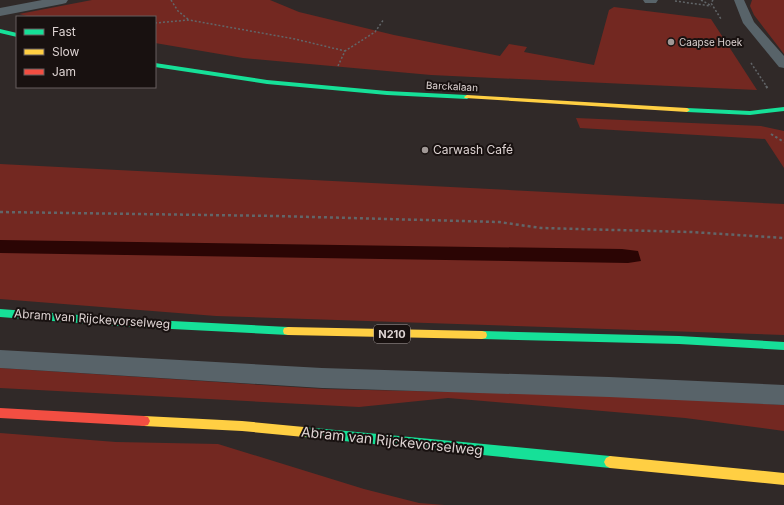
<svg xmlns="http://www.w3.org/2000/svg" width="784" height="505" viewBox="0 0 784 505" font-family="Inter,sans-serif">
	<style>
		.green { fill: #732821 }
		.water { fill: #2b0504 }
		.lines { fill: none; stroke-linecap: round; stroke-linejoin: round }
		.path-far2 { stroke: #626669; stroke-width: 1.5; stroke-dasharray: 2 2; stroke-linecap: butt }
		.path-far1 { stroke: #626669; stroke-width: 2; stroke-dasharray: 2.5 2.5; stroke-linecap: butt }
		.path { stroke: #626669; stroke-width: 2.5; stroke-dasharray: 3 3; stroke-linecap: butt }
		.lane { fill: #586369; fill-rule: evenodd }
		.street { fill: #586369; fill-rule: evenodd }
		.fast { fill: #16e098; fill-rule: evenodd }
		.slow { fill: #ffcf43; fill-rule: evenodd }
		.jam { fill: #f24e42; fill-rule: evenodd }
		.poi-dot { fill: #a09896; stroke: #181110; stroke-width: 1.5 }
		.labels { text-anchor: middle; stroke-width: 4; stroke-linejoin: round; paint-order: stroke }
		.far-poi-label { font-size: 10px; fill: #ddd3d2; stroke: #181110; text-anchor: start }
		.far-street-label { font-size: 10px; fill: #ddd3d2; stroke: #181110 }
		.shield { fill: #181110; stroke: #a29998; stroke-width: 1 }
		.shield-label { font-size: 11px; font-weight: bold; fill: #ddd3d2 }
		.poi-label { font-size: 12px; fill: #ddd3d2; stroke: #181110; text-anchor: start }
		.street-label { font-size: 12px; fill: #ddd3d2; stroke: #181110 }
		.near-street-label { font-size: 14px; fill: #ddd3d2; stroke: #181110 }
	</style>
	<rect width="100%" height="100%" fill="#302928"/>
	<!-- green -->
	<path class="green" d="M92 0H270L299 12 394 35 500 56 509 44 527 47 524 52 594 65 609 10 614 7 711 19 757 90 431 75 243 58 155 43V17H31L19 14Z
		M752 0H784V54L754 15 750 6Z
		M576 118 761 126 784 131V168L765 139 580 128Z
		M0 164 784 204V335L216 316 0 299Z
		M0 368 325 389 628 396 784 405V431L685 418 448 398 359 407 0 388Z
		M0 433 116 442 218 444 364 489 419 503 445 505H0Z"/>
	<!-- water -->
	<path class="water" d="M0 240 622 249 638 251 641 261 628 263 0 253Z"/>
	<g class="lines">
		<!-- path-far2 -->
		<path class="path-far2" d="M171 0 178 11 189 20
			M701 0 710 5
			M713 0 711 3 721 19
			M675 1 711 6
			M155 23 189 20 295 39 345 51
			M751 63 767 87
			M338 66 345 51 375 32 384 19"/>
		<!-- path-far1 -->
		<path class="path-far1" d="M766 86 768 89
			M771 134 784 142"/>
		<!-- path -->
		<path class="path" d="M0 212 276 216 499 222 541 228 691 232 784 238"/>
		<!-- lane -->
		<path class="lane" d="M734 0H744L754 22 784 56V68L779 67 743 23Z
			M0 350 322 368 609 377 784 385V405L609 397 322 388 0 368Z"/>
		<!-- street -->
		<path class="street" d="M42 0H68L66 3 62 4 0 16V8Z
			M643 0H658L656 3H645Z"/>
		<!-- fast -->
		<path class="fast" d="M0 29 17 33V37L0 33Z
			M155 63 267 80 387 91 467 95 470 97 467 99 387 95 267 84 155 67Z
			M784 107V111L750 115 687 112 684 110 687 108 750 111Z
			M0 309 132 319 288 327 292 328 293 331 292 334 288 335 132 327 0 317Z
			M482 331 679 336 784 342V350L679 344 482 339 478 338 477 335 478 332Z
			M304 427 610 456 614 458 616 462 614 466 610 468 304 437 300 436 298 432 300 428Z"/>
		<!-- slow -->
		<path class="slow" d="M467 95 687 108 690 110 687 112 465 98 464 97Z
			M288 327 482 331 486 332 487 335 486 338 482 339 288 335 284 334 283 331 284 328Z
			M144 416 242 421 304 427 308 428 310 432 308 436 304 437 242 431 144 426 140 425 138 421 140 417Z
			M610 456 784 473V485L610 468 606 466 604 462 606 458Z"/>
		<!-- jam -->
		<path class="jam" d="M0 408 144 416 148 417 150 421 148 425 144 426 0 418Z"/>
	</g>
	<!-- markers -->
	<g class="poi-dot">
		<circle cx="671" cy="42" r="4"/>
		<circle cx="425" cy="150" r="4"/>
	</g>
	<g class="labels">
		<!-- far-poi labels -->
		<g class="far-poi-label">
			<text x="679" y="46">Caapse Hoek</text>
		</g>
		<!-- far-street labels -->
		<g class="far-street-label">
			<text transform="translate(452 86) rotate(3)" y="4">Barckalaan</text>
		</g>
		<!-- shield labels -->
		<rect class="shield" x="374" y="325" width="36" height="18" rx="3"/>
		<g class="shield-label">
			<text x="392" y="338">N210</text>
		</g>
		<!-- poi labels -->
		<g class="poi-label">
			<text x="433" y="154">Carwash Café</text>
		</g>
		<!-- street labels -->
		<g class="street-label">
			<text transform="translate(92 319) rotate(4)" y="4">Abram van Rijckevorselweg</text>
		</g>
		<!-- near-street labels -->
		<g class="near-street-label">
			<text transform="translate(392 441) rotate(6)" y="5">Abram van Rijckevorselweg</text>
		</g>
	</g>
	<!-- legend -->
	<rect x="16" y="16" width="140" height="72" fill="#181110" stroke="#675f5e"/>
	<rect x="24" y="29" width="20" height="6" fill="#16e098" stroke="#675f5e"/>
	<text x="52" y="36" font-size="12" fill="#ddd3d2">Fast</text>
	<rect x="24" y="49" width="20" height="6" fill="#ffcf43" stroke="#675f5e"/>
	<text x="52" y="56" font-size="12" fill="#ddd3d2">Slow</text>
	<rect x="24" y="69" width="20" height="6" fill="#f24e42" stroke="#675f5e"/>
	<text x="52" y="76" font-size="12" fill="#ddd3d2">Jam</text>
</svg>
